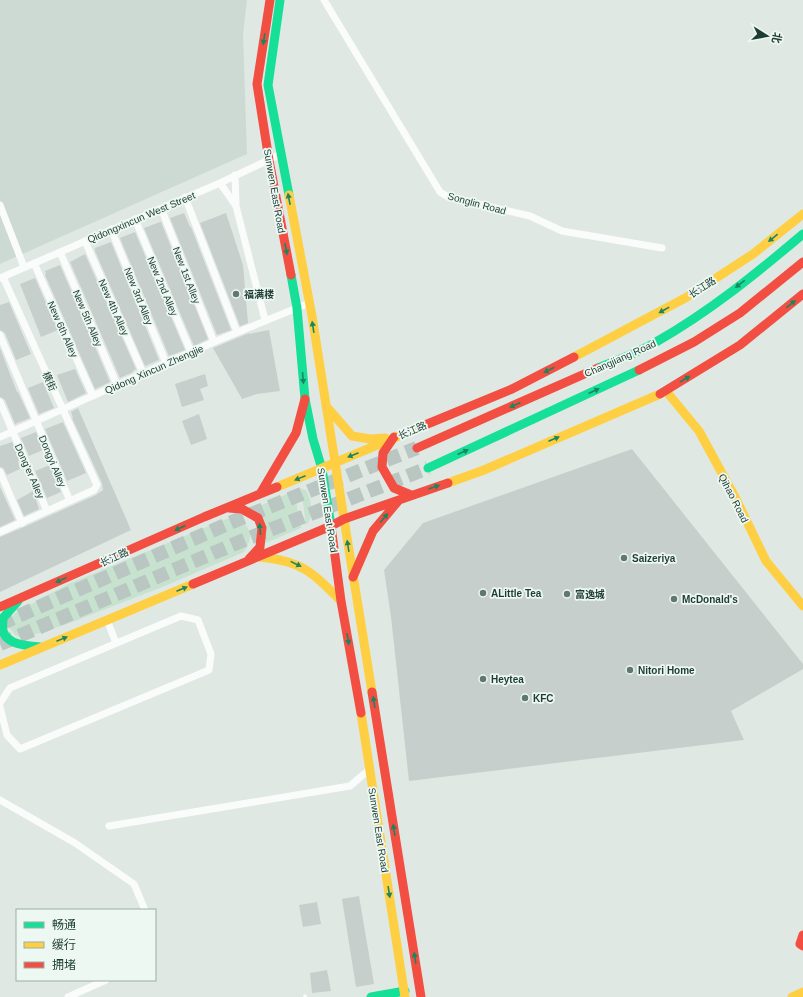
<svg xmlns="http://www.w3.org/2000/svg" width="803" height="997" viewBox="0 0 803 997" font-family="Arial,'Noto Sans SC',sans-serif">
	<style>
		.built { fill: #cddad4 }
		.green { fill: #c7e3d0 }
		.building { fill: #c7cfcc }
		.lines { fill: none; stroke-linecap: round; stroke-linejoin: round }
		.highway-tunnel { stroke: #b9c6c1; stroke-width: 14; stroke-dasharray: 14 7; stroke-linecap: butt }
		.lane { stroke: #fafcfb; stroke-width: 3.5 }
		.street { stroke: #fafcfb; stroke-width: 7 }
		.fast { stroke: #16e098; stroke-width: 9 }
		.slow { stroke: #ffcf43; stroke-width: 9 }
		.jam { stroke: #f24e42; stroke-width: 9 }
		.oneway { fill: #1a8660 }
		.poi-dot { fill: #617871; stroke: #eef8f3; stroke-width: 1.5 }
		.labels { text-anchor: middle; stroke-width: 3.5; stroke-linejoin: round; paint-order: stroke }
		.street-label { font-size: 10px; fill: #1d3c33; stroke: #eef8f3 }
		.poi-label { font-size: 10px; font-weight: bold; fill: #1d3c33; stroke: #eef8f3; text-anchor: start }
	</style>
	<rect width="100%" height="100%" fill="#e0e8e4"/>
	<!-- built -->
	<path class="built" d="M0 0H247L243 34 247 154 0 264Z"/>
	<!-- green -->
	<path class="green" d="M301 488 307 491C311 500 315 518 306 525Z
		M294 491 301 528 263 544C269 526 268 521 252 509Z
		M233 518C252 524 254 537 244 552L165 586 67 624 24 638 15 635 10 628 8 625 9 621 15 613 68 584 226 519Z"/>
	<!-- building -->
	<path class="building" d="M184 213 190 227H191L231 330 217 335 170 218Z
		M226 213 243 265 248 323 240 326 200 223Z
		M160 222H161L208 339 194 346 144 228Z
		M135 232 185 350 169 356 120 238Z
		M111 242 159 360 145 366 95 251V248Z
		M85 254 136 369 133 371V372L120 378 70 262Z
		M60 265 110 382 95 389 45 275 46 274 45 271Z
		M35 278 58 330 41 337 20 284Z
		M9 302 31 354 16 360 5 333 0 330V305Z
		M269 330 280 391 257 394 242 399 213 348 249 333V334Z
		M0 348 17 392H18L30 418 15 424 5 400 0 397Z
		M75 369 86 393 68 402 57 375Z
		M205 374 208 386 200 389 204 400 182 407 175 384Z
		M43 382 54 408 39 414 28 388Z
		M78 408 131 530 0 592V537L24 527 96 495 103 490 102 483 72 418H73L71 412Z
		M199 414 207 439 191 445 182 421Z
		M63 422 86 473 67 481 45 429Z
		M36 432 43 450 29 456 21 438Z
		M12 442 20 460 18 461 20 469 7 475 3 468 0 467V446Z
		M632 449 803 664V669L731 711 744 740 409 781 391 617 384 570 423 523Z
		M50 465 61 492 47 498 35 471Z
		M0 487 15 520 0 527Z
		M33 491 39 509 24 516 17 500Z
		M359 896 374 984 356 987 342 899Z
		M317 902 321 924 303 927 299 905Z
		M327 970 331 991 312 993 310 973Z"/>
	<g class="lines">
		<!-- highway-tunnel -->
		<path class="highway-tunnel" d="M0 624 239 519 417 448
			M0 644 244 540 428 468"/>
		<!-- lane -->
		<path class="lane" d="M305 996V997"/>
		<!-- street -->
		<path class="street" d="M324 0 440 192 448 197 530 216 562 231 662 248
			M235 175 236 206
			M220 183 236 206 265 320
			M185 197 237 332
			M0 205 24 267
			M161 208 214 342
			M135 219 191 352
			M111 229 166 363
			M85 241 143 373
			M60 252 117 385
			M34 263 93 396
			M0 278 220 183 281 154
			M0 335 70 501
			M0 402 47 511
			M0 437 214 342 309 303
			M0 472 22 523
			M0 532 94 490 97 485 3 277
			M107 620 116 643
			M0 703 10 688 181 616 198 620 211 654 209 670 20 749 7 735 0 707
			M0 800 75 843 134 884 145 910
			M109 826 350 786 370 769
			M68 997 106 980"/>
		<!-- fast -->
		<path class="fast" d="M280 0 268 85 289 195
			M291 275 297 308 305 399 313 439 322 469 331 526
			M598 368C617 360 638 353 656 342 709 312 757 273 803 234
			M428 468 639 370
			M18 601 3 618C3 622 2 627 3 631 7 645 28 646 40 647
			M371 997 405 991"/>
		<!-- slow -->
		<path class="slow" d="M289 195 312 316 344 519
			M574 357 687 297 753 254 803 214
			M666 391 699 431 736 499 766 561 803 606
			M326 406 352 436 370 439 385 438
			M448 483 484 470 660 394
			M277 487 425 425
			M344 519 372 692
			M260 557C302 561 312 572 341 601
			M0 665 193 584
			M361 713 405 997
			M792 997 803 992"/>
		<!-- jam -->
		<path class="jam" d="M270 0 257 84 269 160 291 275
			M639 370 694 342 740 313 803 262
			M660 394 740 345 803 294
			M425 425 512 389 574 357
			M394 437 383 453 382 467 394 488 411 495
			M417 448 598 368
			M260 494 296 433 305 399
			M229 508 242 509 258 518 262 528 260 547 249 559
			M331 526 341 601 361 713
			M353 577 373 531 399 500
			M193 584 331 526 344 519 448 483
			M0 607 204 517 277 487
			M372 692 421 997
			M803 935 800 944 803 946"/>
	</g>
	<!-- one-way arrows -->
	<defs><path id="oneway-solid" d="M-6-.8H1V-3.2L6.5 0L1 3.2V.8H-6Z"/></defs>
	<g class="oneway">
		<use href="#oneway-solid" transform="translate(264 39) rotate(99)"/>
		<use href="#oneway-solid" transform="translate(289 199) rotate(-101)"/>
		<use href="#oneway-solid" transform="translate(773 238) rotate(141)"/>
		<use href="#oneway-solid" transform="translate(286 249) rotate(79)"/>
		<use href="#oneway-solid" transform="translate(740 284) rotate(143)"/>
		<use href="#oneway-solid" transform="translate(791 304) rotate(-39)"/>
		<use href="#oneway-solid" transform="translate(664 310) rotate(151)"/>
		<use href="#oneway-solid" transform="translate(313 327) rotate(-99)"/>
		<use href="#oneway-solid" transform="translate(549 370) rotate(153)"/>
		<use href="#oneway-solid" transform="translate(303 378) rotate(85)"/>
		<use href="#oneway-solid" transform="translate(685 379) rotate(-31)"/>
		<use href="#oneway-solid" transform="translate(594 391) rotate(-25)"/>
		<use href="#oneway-solid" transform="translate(515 405) rotate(156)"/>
		<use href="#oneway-solid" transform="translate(554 439) rotate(-23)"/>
		<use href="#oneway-solid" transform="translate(463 452) rotate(-25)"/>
		<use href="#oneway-solid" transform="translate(353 455) rotate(157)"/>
		<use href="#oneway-solid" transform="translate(300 478) rotate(158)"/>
		<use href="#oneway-solid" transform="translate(434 487) rotate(-19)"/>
		<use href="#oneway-solid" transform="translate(384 518) rotate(-50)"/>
		<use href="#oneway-solid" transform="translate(180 528) rotate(156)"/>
		<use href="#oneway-solid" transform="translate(260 529) rotate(-96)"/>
		<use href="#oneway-solid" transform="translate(348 546) rotate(-99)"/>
		<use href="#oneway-solid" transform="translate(296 564) rotate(26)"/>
		<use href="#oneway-solid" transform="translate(61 580) rotate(156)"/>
		<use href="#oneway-solid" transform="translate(182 589) rotate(-23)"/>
		<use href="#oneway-solid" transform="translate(62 639) rotate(-22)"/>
		<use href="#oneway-solid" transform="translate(348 639) rotate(80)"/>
		<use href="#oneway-solid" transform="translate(374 702) rotate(-99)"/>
		<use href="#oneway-solid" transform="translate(394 830) rotate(-99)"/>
		<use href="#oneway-solid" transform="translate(389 892) rotate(81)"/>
		<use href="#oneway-solid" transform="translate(415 958) rotate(-99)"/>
	</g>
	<!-- markers -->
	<g class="poi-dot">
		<circle cx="236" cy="294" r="4"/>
		<circle cx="624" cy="558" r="4"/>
		<circle cx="483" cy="593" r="4"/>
		<circle cx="567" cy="594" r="4"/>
		<circle cx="674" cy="599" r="4"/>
		<circle cx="630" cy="670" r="4"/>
		<circle cx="483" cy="679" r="4"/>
		<circle cx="525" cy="698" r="4"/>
	</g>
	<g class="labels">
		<!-- street labels -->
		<g class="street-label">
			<text transform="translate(275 191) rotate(80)" y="4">Sunwen East Road</text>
			<text transform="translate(477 203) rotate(15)" y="4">Songlin Road</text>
			<text transform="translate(141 217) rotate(-23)" y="4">Qidongxincun West Street</text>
			<text transform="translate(187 275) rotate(69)" y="4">New 1st Alley</text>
			<text transform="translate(163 286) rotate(67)" y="4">New 2nd Alley</text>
			<text transform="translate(702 287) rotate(-33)" y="4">长江路</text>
			<text transform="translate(139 296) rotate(68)" y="4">New 3rd Alley</text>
			<text transform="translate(114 307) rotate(66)" y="4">New 4th Alley</text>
			<text transform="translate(88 318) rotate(67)" y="4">New 5th Alley</text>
			<text transform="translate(63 329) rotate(66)" y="4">New 6th Alley</text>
			<text transform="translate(620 358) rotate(-24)" y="4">Changjiang Road</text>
			<text transform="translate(154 369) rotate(-24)" y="4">Qidong Xincun Zhengjie</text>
			<text transform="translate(50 381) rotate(66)" y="4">横街</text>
			<text transform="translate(412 430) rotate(-23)" y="4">长江路</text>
			<text transform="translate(53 461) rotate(67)" y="4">Dongyi Alley</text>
			<text transform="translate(30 471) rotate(66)" y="4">Dong'er Alley</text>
			<text transform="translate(734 498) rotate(63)" y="4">Qihao Road</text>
			<text transform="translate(328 510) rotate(81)" y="4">Sunwen East Road</text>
			<text transform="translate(114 557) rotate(-24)" y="4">长江路</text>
			<text transform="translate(379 830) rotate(81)" y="4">Sunwen East Road</text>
		</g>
		<!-- poi labels -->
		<g class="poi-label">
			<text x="244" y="298">福满楼</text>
			<text x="632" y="562">Saizeriya</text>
			<text x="491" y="597">ALittle Tea</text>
			<text x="575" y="598">富逸城</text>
			<text x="682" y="603">McDonald's</text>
			<text x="638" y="674">Nitori Home</text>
			<text x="491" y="683">Heytea</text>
			<text x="533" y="702">KFC</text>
		</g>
	</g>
	<!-- legend -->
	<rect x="16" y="909" width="140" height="72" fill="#eef8f3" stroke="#9aada6"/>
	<rect x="24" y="922" width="20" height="6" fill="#16e098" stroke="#9aada6"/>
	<text x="52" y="929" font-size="12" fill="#1d3c33">畅通</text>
	<rect x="24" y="942" width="20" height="6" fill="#ffcf43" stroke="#9aada6"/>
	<text x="52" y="949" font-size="12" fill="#1d3c33">缓行</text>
	<rect x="24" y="962" width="20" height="6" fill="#f24e42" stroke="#9aada6"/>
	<text x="52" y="969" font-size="12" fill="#1d3c33">拥堵</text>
	<!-- north arrow -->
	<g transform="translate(767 36) rotate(101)" stroke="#eef8f3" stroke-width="3" paint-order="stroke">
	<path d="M0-3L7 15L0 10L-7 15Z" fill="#1d3c33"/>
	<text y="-6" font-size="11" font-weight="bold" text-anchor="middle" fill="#1d3c33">北</text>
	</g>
</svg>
